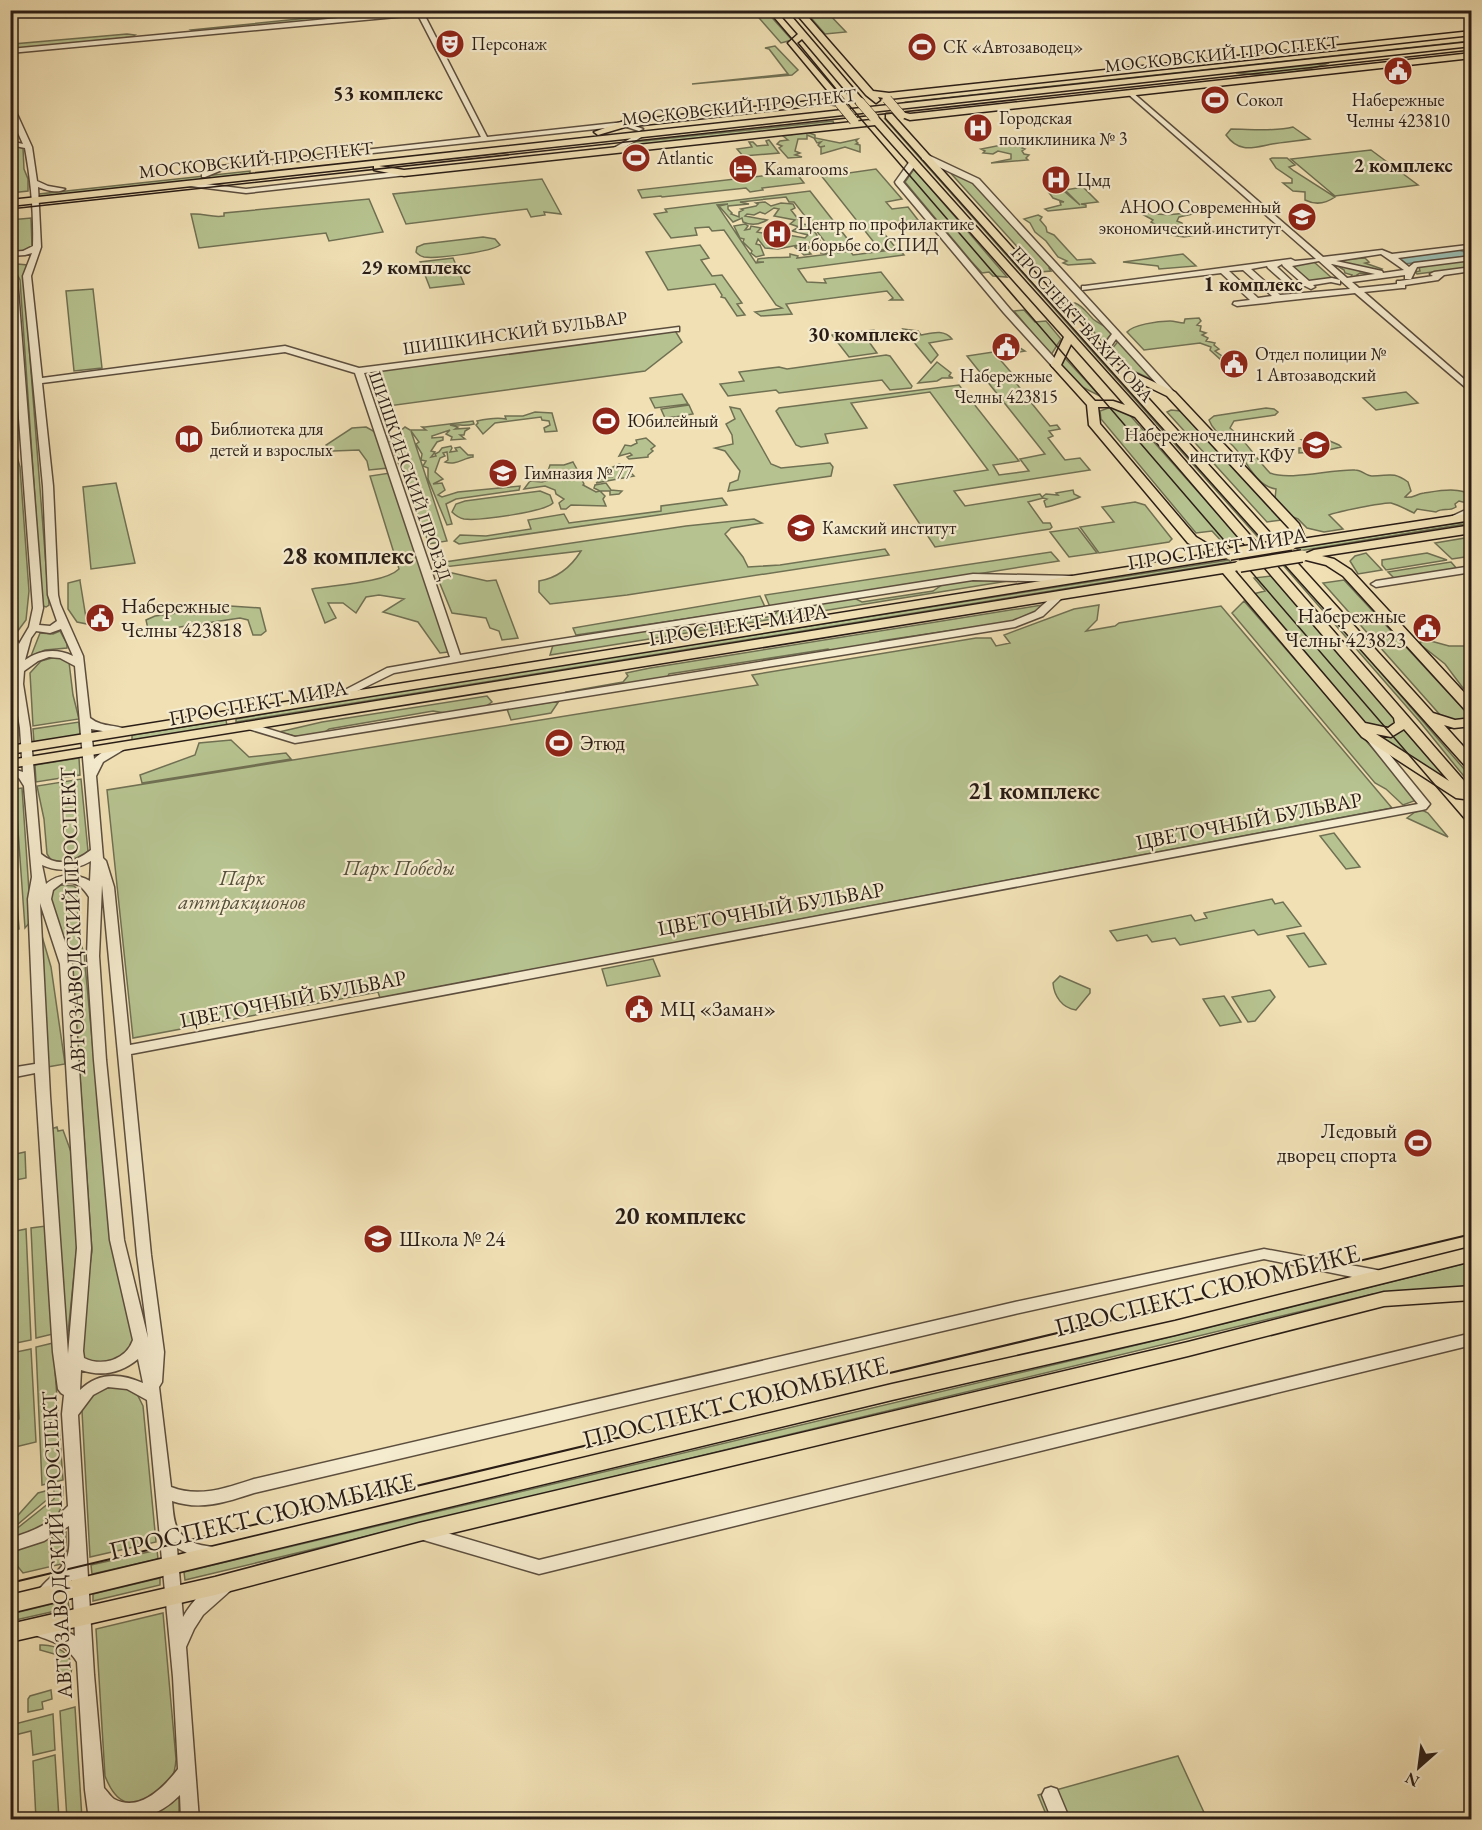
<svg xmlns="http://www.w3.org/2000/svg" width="1482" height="1830" viewBox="0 0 1482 1830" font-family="'EB Garamond',serif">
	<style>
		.green { fill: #b6c390; stroke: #707053; stroke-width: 1.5; fill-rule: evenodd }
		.water { fill: #9abdb1; stroke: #6d7d73; stroke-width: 1.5 }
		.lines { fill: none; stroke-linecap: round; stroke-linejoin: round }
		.minor-casing { stroke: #5c4e3e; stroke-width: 3 }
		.major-casing { stroke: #2a1d16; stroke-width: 3 }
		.minor { fill: #f5ebce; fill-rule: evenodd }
		.major { fill: #f0e0b4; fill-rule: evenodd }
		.tram-far1 { stroke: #2a1d16; stroke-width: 1.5 }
		.tram { stroke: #2a1d16; stroke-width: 2 }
		.major-bridge-far1-casing { stroke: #2a1d16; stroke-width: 10; stroke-linecap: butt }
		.major-bridge-casing { stroke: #2a1d16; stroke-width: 14; stroke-linecap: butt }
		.major-bridge-far1 { stroke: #f0e0b4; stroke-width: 9 }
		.major-bridge { stroke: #f0e0b4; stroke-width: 11 }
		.labels { text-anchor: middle; stroke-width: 4.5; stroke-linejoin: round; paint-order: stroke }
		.far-poi-label { font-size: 18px; fill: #2a1d16; stroke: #f5ebce; text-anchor: start }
		.far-street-label { font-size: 18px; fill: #2a1d16; stroke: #f5ebce }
		.far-quarter-label { font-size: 20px; font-weight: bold; fill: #2a1d16; stroke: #f5ebce }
		.street-label { font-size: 21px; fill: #2a1d16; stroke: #f5ebce }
		.poi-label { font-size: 21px; fill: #2a1d16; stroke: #f5ebce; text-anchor: start }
		.park-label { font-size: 21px; font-style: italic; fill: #544f3b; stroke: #f5ebce }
		.quarter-label { font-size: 24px; font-weight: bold; fill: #2a1d16; stroke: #f5ebce }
		.near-street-label { font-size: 26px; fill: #2a1d16; stroke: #f5ebce }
	</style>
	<rect width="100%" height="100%" fill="#f0e0b4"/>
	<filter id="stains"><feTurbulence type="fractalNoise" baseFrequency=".00333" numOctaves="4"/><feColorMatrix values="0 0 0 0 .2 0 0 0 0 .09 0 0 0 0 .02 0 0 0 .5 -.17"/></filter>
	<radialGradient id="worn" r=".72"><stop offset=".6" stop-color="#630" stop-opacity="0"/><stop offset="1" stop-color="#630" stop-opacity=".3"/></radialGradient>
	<!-- green -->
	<path class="green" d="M378 11H434L195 32 191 30Z
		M753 11H766L792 40 781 43Z
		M805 11H826L846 32 825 34Z
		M127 34 135 35 132 37 13 49V44Z
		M1471 41 907 103 906 102Z
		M775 46 798 70 792 75 692 84 788 74 769 49 765 48Z
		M1329 63C1298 74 1268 77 1236 73Z
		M885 119H888L1267 542 1263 543Z
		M833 121 834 124 622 148 633 142Z
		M1293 127 1310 139C1297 141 1285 142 1272 144 1252 148 1239 153 1226 135L1231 129C1250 129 1275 132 1293 127Z
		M807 132 815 135V138L840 143 858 139 856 141 858 143 856 144 860 145V152L845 147 821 154V147L825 146 820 147 818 145 821 142 817 143 814 138 807 135V139H798L795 151 800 153 795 155 802 157 788 158 779 148 782 146 777 144 780 141 788 140 783 136Z
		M769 140 779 153 743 156 737 149 752 147 749 142H753L757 146 768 145 766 141Z
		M1012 143 1024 146 1022 148 1025 149 1022 151 1024 154 1029 155 1026 158 1028 160 991 163 1011 159V154L998 151 993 154 983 153 985 151 981 149Z
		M11 145 23 148 24 169 28 179V191L11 193Z
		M1371 150 1418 185 1335 196 1291 159Z
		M1272 158H1287L1295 165 1289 167 1294 171 1335 197C1325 204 1315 205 1305 200V192L1293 191 1283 183H1292V179L1276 168 1270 159Z
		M826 167 828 170 838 168 842 174 876 169 902 199 886 202 892 209 908 207 918 220 877 225 896 248 880 250 816 169Z
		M946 168 974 181 1052 266 1049 268 1051 271 1040 272Z
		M790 169 794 170 804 183 762 188 763 190 750 192 746 188 662 197 661 196 642 198 638 190 770 175 768 171Z
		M914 169 1007 277 993 276 989 272 982 273 971 261 905 182Z
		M250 171V175L39 198V194Z
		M542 179 561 214 544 212 545 215 531 217 527 209 406 224 393 194Z
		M1083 187 1098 202 1081 204 1086 205V207L1048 211 1045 209 1061 205 1060 202H1064L1053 198 1047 190 1065 192 1080 205 1065 190Z
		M810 191 853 246 835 248 838 253 850 251 853 255 899 249 904 255 798 269 807 282 826 283 824 279 881 272 903 300H890L893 298 887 291 786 304 792 314 761 316 755 312 782 308 776 305 724 230 712 231 709 227 695 228 697 235 671 238 654 214 667 212 665 209ZM786 197 789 202H794L826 243 823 244 830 254 797 258 798 256 790 254V257C778 258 769 257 758 259L757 262H764L756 263 717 205 728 204 719 206 733 222 742 218 743 222C752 226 759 225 767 220L745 216 747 214 754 215 760 212 765 214 774 208 779 209 774 216 795 220 790 224 799 227 792 231 808 235 805 238 788 235 785 237 787 238 778 244 773 243 779 236 757 232 761 228 751 226 750 229 745 230 748 226 745 224 734 226 740 238 744 239 743 242 752 251 751 253 756 257 764 255 760 245 756 244 758 239 765 248 778 249 798 245 795 247 804 255 811 254 807 250 810 247 802 244 813 242V246L822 251 821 253H827L822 247 823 243 815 242 820 240 813 229 807 228 810 225 802 224 791 210 795 208 793 204 781 203 771 206 765 202 756 203 758 204 756 206 741 209 743 210 739 212V217L731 214 732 213 728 209V206L749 204 740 202Z
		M369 199 383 232 329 241 326 233 199 248 191 214C205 213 211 218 224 216V213Z
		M1204 210 1206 211 1179 217 1177 221 1182 223 1183 228 1193 229 1194 226 1209 228 1207 230 1215 232 1184 237 1165 234 1154 227 1156 225 1151 222 1153 220 1142 214V212C1164 217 1180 214 1204 210Z
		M1038 215 1042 217 1040 220 1046 227 1047 232 1054 235 1077 260 1091 259 1095 263 1068 265 1063 263 1067 261 1058 257 1046 241 1035 232 1030 223 1024 219Z
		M31 218 32 247 25 250 11 252 10 220Z
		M483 237 495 239 500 245C491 252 436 259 424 257 419 256 419 255 416 252L417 247 424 244Z
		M700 245 709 258 701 260 712 276 722 275 742 303 737 304 745 315 737 316 725 298 721 297 722 295 715 284 668 290 646 252Z
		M1183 254 1196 266 1159 269 1158 266 1123 262Z
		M453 258 464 284 430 288 420 262Z
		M1365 258 1369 262 1365 263 1382 269 1379 271 1380 275 1360 273 1357 275 1361 277H1351L1352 275 1345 273 1344 270 1336 265 1338 264 1336 260Z
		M1471 260V267L1417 274 1415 272 1420 271 1419 268 1424 266Z
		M1314 262 1333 279 1309 283 1290 265Z
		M17 264 28 265 24 280 49 605 46 607 43 606 42 602 20 280 13 266Z
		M93 289 102 368 74 371 66 291Z
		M1075 303C1083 306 1087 313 1093 319 1099 324 1106 326 1113 332L1105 344 1068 304Z
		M1024 310 1035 322 1046 321 1061 339 1051 355 1014 311Z
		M1199 318 1201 321 1197 325 1201 326 1200 331 1206 333 1202 335 1208 338 1206 341 1215 343 1214 345 1219 349 1215 351 1222 356 1220 359 1210 350 1211 347 1200 343 1144 350 1127 332C1133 325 1157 321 1170 321 1175 321 1179 323 1184 323L1185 319Z
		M11 323 18 430 11 431H10Z
		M674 329 682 342 645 371 381 407 368 369Z
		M903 329 918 331 921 335C932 333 944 329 952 339L929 343 938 355 931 363Z
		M874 330 879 337 867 339 877 353 849 357 832 335Z
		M1120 339 1157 382 1125 367 1111 350Z
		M1020 348 1025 351 997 356 1015 377 1031 375 1032 380H1014L1022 391H1040L1046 398 1029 400 1050 426 1057 425 1060 429 1049 431 1053 436 1048 438 1065 460 1080 458 1090 470 954 491 965 506 1040 494 1042 497 1046 494 1058 495 1056 493 1073 490 1074 494 1080 497C1076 499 1050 507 1046 507L1044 501 1047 499 1043 498 1028 502 1043 523H1050L1052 527 1050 529 935 547 894 485 988 470 930 392 851 403 867 428 825 434 828 443 801 447 796 445 776 411 779 408 959 385 1019 461 993 465 999 475 1029 471 1020 459 1045 454 967 356Z
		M886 355 890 356 912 386 911 388 890 390 882 380 779 393 776 390 728 396 720 384 744 381 739 372 779 367 787 369Z
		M1063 356 1100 396 1080 386 1060 365Z
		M937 362 951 373 949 376 953 378H942L937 381 918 383Z
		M1406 392 1418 403 1376 410 1363 398Z
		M682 394 688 404 655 408 650 398Z
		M689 405 693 414 674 417 681 420 684 424 663 428 675 422 669 420 671 417 665 418 661 409Z
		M730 407 740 409 771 464 781 468 830 463 833 467 831 476 728 491 730 483 738 480 740 471 725 451 715 448 733 444 732 435 726 424 735 419Z
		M1111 407 1127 412 1242 541 1224 544 1212 531 1196 533 1101 419 1100 411Z
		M1266 408 1274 409 1278 412 1275 415 1234 421 1230 428C1246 440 1255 458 1270 473 1290 481 1331 469 1355 470 1362 470 1366 476 1372 476 1390 476 1392 471 1408 482L1411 491 1405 497C1412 499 1416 494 1424 493 1437 491 1461 486 1471 496V504L1459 501 1455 504 1456 507C1449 512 1443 507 1436 512L1417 509 1414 513C1407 510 1399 505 1391 503 1384 502 1336 512 1329 515L1343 529 1324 532 1307 528 1298 519 1288 515 1275 499 1276 489C1254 486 1246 457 1231 444 1223 437 1213 431 1209 420L1214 416Z
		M1171 410 1181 411 1282 520 1267 522 1167 412Z
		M535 412 552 413 557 431 545 432 544 428 550 425 549 421 542 420 541 417 495 423 483 434 476 425 478 423 477 421C486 419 496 417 506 419L505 416H523Z
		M473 421 474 424C463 427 461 424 450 425L458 427 455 429 470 428 465 431 464 435H460L465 439 451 440 452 437 446 434 450 430 432 436V438L443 437V440L437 442 431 451 435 452 431 457 436 456 435 454 439 452 442 448 451 446 452 448 450 452 457 451 455 448 460 447 468 455H473V457C463 458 456 466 445 462L448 460 447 452 443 453 445 456 440 458 435 472 443 479 433 484 442 483 445 490 438 495 442 497 458 492 520 486 519 490 456 499 446 504 452 524 447 525 428 479V468L423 466 426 461 421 460 422 454 416 444 419 442 411 431 447 541 429 544 388 436 398 433 405 427 410 430H426L422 427H425Z
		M366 427 375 432 388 468 369 470 367 461 359 450 333 451 326 445 352 428Z
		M1318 436 1339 445 1341 447 1328 450 1314 448V452L1299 453V448H1303L1302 444 1305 442 1302 440 1315 441 1314 437Z
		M646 438 655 446 651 449 653 451 648 455V457L629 459 627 457 632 455 630 453 619 456 625 445 631 446 637 443 636 440Z
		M16 453 20 467 29 591 26 620 17 632 11 465 10 456Z
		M573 462 579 473 577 476H580L584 484 583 485 596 492 600 491 594 488 595 485 606 483 611 490 622 491 619 494 610 495V491H600L605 496 603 499 606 506 571 505 566 509H561L559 503 564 499 556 494 555 490 545 486 524 489 530 481 542 482 556 478 554 473 548 471 550 465H564Z
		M619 464 631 468 630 472 634 476 596 483 604 477H611L608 475 610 473 607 470Z
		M390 473 457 651 440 653 418 622 383 612 404 599 379 595 366 597 356 613 343 603H328L336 618 325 623 312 589C333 585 385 583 399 569L370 476Z
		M116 483 135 563 91 569 83 487Z
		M540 491 550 495 553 503C544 512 479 521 464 519 459 518 456 516 452 512L456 504 465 501Z
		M722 498 727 505 459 544 454 541 460 535 486 536 531 529 528 520 564 514 569 523 661 511V506Z
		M1135 502 1145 505 1172 539 1169 542 1099 553 1080 527 1114 522 1102 507Z
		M754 519 762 523 731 528 725 534 743 557 748 567 780 565 885 549 889 555 627 595 550 604 539 592V581C558 578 571 567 581 551L444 567 445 562 686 526Z
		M1471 521V523L1299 551 1296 548Z
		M1078 528 1097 553 1069 557 1050 532Z
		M1471 537V556L1452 559 1435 543Z
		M1051 552 1059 561 770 607 765 595Z
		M1366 553 1382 570 1358 574 1350 561 1355 556Z
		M1427 553 1447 560 1386 570 1382 565V560Z
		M1229 560 1231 562 236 722V719L365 696Z
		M1451 562 1458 570 1396 580 1388 572Z
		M1287 564 1471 777V785L1420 722 1283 565Z
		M448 572 487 581 496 580 518 638 502 640 499 631 490 628 486 618 452 613 436 574Z
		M1271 576 1452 785 1371 732 1253 594 1265 591 1254 578Z
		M976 579 1014 580 550 655 553 645 659 628 671 632 774 616 778 610 852 597 862 602 933 591 942 585Z
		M80 580V581L87 624 77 622 68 609V583Z
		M1344 580 1468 714 1466 720 1461 723 1442 717 1323 583Z
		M760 596 765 607 576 635 573 628Z
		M1244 601 1416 798 1414 801 1403 805 1386 789 1375 783 1232 613Z
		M1042 605C1030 622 1001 632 981 626L880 641 877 646 837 653 828 649 669 674 666 680 568 696 566 692 623 682 628 676 626 673 650 668Z
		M1099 605 1097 620 1086 631 1115 626 1119 623 1221 606 1392 808 380 998 378 992 133 1038 107 790 758 685 752 675 976 638H991L996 646 1010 643 1004 635 1074 609Z
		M230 606 260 608 266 631 261 635H253L248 620 240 618 153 631 148 629 146 620 155 616Z
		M60 631 67 644V648L45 650 31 656 40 633 53 634Z
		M1427 640 1449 646H1471V670L1468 674 1471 680V691L1463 688 1445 664 1421 645 1420 642Z
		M59 656 69 662 73 695 79 719 33 726 30 673 41 661Z
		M487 696 492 702C478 714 450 715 433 711L329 729C314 742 297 737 279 732L322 722Z
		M559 701 551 713 511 720 507 709Z
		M226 720 227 726 132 741V735Z
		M79 722 80 735 34 742 33 729Z
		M231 740 249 757 286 753 291 759 142 783 140 775 195 755 199 743Z
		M79 758 80 775 36 782 35 765Z
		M81 779 88 851C79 862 63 865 51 860L47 854 44 819 37 786Z
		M22 788 31 921 25 928 15 789Z
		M1422 810 1428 813 1448 837 1407 818 1415 812Z
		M10 811 19 929 11 931H10Z
		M1334 833 1360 867 1346 869 1320 836Z
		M61 885 74 886 78 890V933L84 954 111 1240 135 1338 124 1359 99 1364 81 1357V1328L92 1251 79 1063 70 963 48 895 52 889Z
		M1272 899 1275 904 1283 902 1301 926 1258 935 1254 930 1180 945 1175 938 1152 942 1147 935 1117 941 1110 931 1191 915 1195 921 1207 918 1204 913Z
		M39 926 51 967 65 1064 47 1067Z
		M1304 933 1326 964 1309 967 1287 936Z
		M653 959 660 976 607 986 602 969Z
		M1060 976 1090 989V993L1076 1010C1062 1008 1054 996 1053 983Z
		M1270 990 1275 997 1255 1021 1248 1022 1232 997Z
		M1224 996 1241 1022 1220 1026 1203 999Z
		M57 1127 58 1131 63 1130 71 1152 77 1245 67 1343 51 1129Z
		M25 1152 26 1178 11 1181 15 1173 11 1169V1155Z
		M46 1226 53 1334 36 1338 31 1228Z
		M26 1229 31 1340 16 1343 11 1232Z
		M1471 1262V1286L1373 1294 185 1580 184 1572 1149 1342Z
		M53 1343 63 1480 42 1485 36 1347Z
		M31 1349 36 1442 11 1448V1421L19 1419 16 1352Z
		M116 1386 136 1392 143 1406 156 1542 90 1557 82 1411C88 1395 100 1389 116 1386Z
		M63 1487C66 1526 40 1528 11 1540L10 1534 54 1499V1489Z
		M49 1490V1498L11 1530V1523L38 1493Z
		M66 1532V1563L23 1573 11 1558 10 1550 36 1544Z
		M157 1550 158 1559 92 1574 91 1565Z
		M160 1578V1585L93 1601V1594Z
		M68 1600 69 1608 11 1621V1614Z
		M163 1613 176 1759C175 1777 170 1784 155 1793 130 1810 116 1804 105 1776L96 1629Z
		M40 1645C56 1644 75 1654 71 1673L59 1677 58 1655 40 1650Z
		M51 1690 52 1699 42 1702 43 1709 28 1712V1699L30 1696Z
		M75 1707 82 1819H67L60 1711Z
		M53 1714 55 1750 33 1755 31 1731 11 1736V1725Z
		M55 1755 59 1819H36L33 1761Z
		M1178 1756 1207 1819H1048L1038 1795Z
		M179 1796V1819H110L109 1811 167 1805Z"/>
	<!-- water -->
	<path class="water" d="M1456 249 1470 254V256L1404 264 1395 257Z"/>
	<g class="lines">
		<!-- minor casing -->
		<g class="minor-casing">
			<path id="minor" d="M423 10H451L424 14 487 137 624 122 643 129 639 131 624 126 252 166 222 170 205 177H202V173L220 166 481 137 418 15 10 53V49Z
				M1128 92H1132L1323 257 1382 250 1392 254 1468 245V249H1465L1398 258 1409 267 1414 263 1472 256V260L1417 267 1411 279H1405V275L1352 282 1359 288 1397 284V281H1400L1433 276 1430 274 1434 272 1472 267V271L1444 275 1438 280 1405 285V288H1402L1364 292 1472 386V393L1355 293 1237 306 1233 304 1234 302 1250 300 1221 273 1082 290V286H1085L1291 259 1295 261 1316 259 1128 94ZM1381 254 1404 270 1383 273 1382 271 1336 261ZM1319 261 1350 289 1280 295 1275 290 1291 288 1295 290 1298 287 1305 286 1311 289 1315 287 1313 285 1331 282 1340 284V280L1332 278 1309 281 1292 266ZM1282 264 1283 266 1301 282 1294 283 1277 267ZM1331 264H1332L1375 274 1347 278ZM1267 266 1268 268 1286 284 1270 286 1251 269ZM1243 270 1272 296 1258 298 1229 271Z
				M10 99 13 101 17 114 32 147 37 181 48 186 65 189C58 194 46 190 38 187L41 247 31 276 42 378 285 346 359 368 679 327V331H676L364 373 460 655 973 574 1072 576 1077 579 1072 582 973 580 541 647 394 673 343 698 339 697 338 695 339 693 387 668 450 657 355 373 285 352 42 383 53 486 58 595 60 604 83 656 90 718C104 729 118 723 130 732L125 735 91 729 94 759C102 751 112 747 123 744L128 747 103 762 96 776 103 858 106 861 114 887 130 1045 1418 804 1363 735 1368 732 1372 733 1430 804 1426 809 1422 810 131 1054 151 1255 164 1352 162 1382 159 1387 171 1487C199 1498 226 1488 254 1479L1015 1302 1264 1249 1377 1270 1382 1272 1384 1276 1382 1280 1377 1282 1264 1259 1015 1314 254 1493C226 1502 201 1511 172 1501 174 1522 174 1535 197 1544 203 1546 210 1546 216 1548L218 1553 216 1558 210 1560 197 1558 177 1548 183 1617C192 1601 207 1585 224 1579L230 1581 232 1586 230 1591 203 1615 194 1629 186 1647 199 1820H181L180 1795C158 1817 136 1823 106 1813L107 1820H89L85 1790 77 1662C66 1644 51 1641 32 1634L30 1629 32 1624C45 1619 64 1629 75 1636L72 1580 51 1598 45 1600 39 1598 37 1593C40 1587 45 1583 50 1578 71 1560 70 1552 69 1526L44 1541 10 1552V1538C33 1532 52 1523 68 1506L62 1414 64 1395 61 1393 58 1389 53 1352 35 1073 10 1078V1068L35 1064 28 899 32 877 24 786 19 778 10 775V768L23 772 20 728 13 684 15 656 10 647V563L15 566 17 640 19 644 29 627 33 608 10 297V271L17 277 43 608 39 625 50 626 57 621 48 595 43 486 23 276 32 253 25 255 10 256V252L23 251 33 246C34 213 31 181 25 148L10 145V141L23 144 10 115ZM61 629 73 656C56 648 40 650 25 660L31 638 36 631 50 633ZM49 657 60 658 75 666 91 850C75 862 58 868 41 854L30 728 23 684 24 671 38 661ZM91 861 90 881C76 873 59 873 46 884L42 865C59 873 75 870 91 861ZM62 883C76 881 82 886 89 897L87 956 94 1060 110 1240 133 1340C126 1360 102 1367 84 1358L83 1351 91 1248 72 964 51 899 53 890ZM102 885 137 1255 148 1338 124 1240 106 1060 99 956ZM40 903 60 964 77 1248 68 1354 50 1096ZM138 1359 143 1383C121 1373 98 1372 80 1390L81 1370C102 1377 121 1373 138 1359ZM108 1387 127 1389 147 1400 173 1677 178 1769C164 1787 140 1813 114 1799 111 1797 107 1791 104 1788L94 1675 78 1415 93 1395Z
				M640 133 646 134 619 151 612 149Z
				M922 155H928L979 179 1174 392V396H1168L1116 339 1105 355H1099L1098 353 1112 334 973 183 922 159Z
				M910 161 917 163 903 182 1010 309 1059 363V367H1053L1004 313 896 184 895 182Z
				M404 171H407V175L246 193 190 186 186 184 190 182 246 189Z
				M1472 507V514L1451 522 1446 519Z
				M1472 566V572L1376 587 1371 584 1376 581Z
				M1058 594 1063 597 1043 616 1015 627 295 743 242 727 241 725 246 722 295 737 1013 621 1035 612 1054 595Z
				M1472 1333V1345L539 1574 420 1539 414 1537 412 1532 414 1527 420 1525 539 1560Z
				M1051 1787 1057 1789 1070 1820H1052L1042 1795 1045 1789Z"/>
		</g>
		<!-- major casing -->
		<g class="major-casing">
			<path id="major" d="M777 10H786L863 100V104H857L802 39 797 43 839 94 837 101 843 102V106L828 104 625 127 598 135 594 132 624 121 830 99 832 96 788 43 798 34Z
				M793 10H802L873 91 889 93 1472 31V35L889 99 878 97 880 100 876 103 866 95Z
				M1472 42V46L379 166 404 170 871 120V116H877L1146 416 1472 790V803L1464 799 1456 798 1362 737 1223 573 10 768V760L1240 562 1246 566 1235 571 1365 723 1388 728 1395 723 1394 718 1135 417 1111 407H1098L1100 424 1196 537 1213 547 1234 551V557L10 754V746L1209 554 1188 543 1089 425 1087 405 1051 365 1064 337 875 125 404 176 374 170V166L10 206V200ZM1071 344 1125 405 1113 401H1095L1061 365ZM1404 729 1449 781 1376 734 1391 737Z
				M1472 53V58L910 120 897 115 901 112 910 114Z
				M886 114H892L1118 365 1175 392 1299 524 1304 536 1302 539 1472 513V520L1293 548 1287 547 1285 544 1292 536 1289 528 1167 396 1130 378 1433 713 1455 720 1472 718V726L1454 728 1444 725 1472 756V769L1467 768 886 118Z
				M1472 525V533L1322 556 1334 559 1351 570 1472 701V713L1467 712 1343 576 1326 565 1302 559 1300 556 1314 550Z
				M1472 1247V1261L1175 1335 892 1400 10 1613V1595L892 1384 1175 1321Z
				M1472 1286V1300L1384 1306 1188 1356 419 1541 215 1595 10 1642V1624L215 1577 419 1523 1188 1342 1384 1292Z"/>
		</g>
		<!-- minor -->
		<use href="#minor" class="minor"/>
		<!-- major -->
		<use href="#major" class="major"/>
		<!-- tram-far1 -->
		<path class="tram-far1" d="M767 10 1472 828
			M10 209 1472 50"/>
		<!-- tram -->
		<path class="tram" d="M10 1583 1472 1234"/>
		<!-- major-bridge-far1 casing -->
		<g class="major-bridge-far1-casing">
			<path id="major-bridge-far1" d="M887 99 901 115
				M860 102 874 118
				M840 104 854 121"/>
		</g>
		<!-- major-bridge casing -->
		<g class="major-bridge-casing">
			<path id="major-bridge" d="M1230 554 1291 544
				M1240 566 1302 556"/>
		</g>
		<!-- major-bridge-far1 -->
		<use href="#major-bridge-far1" class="major-bridge-far1"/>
		<!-- major-bridge -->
		<use href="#major-bridge" class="major-bridge"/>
	</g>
	<!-- icons -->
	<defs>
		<g id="theatre-disc" transform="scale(1.5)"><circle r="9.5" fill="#8f2418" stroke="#f5ebce"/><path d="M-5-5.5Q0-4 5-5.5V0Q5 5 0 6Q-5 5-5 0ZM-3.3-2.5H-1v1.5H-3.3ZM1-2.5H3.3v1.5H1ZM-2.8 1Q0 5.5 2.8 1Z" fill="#fff"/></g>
		<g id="stadium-disc" transform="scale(1.5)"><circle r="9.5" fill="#8f2418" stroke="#f5ebce"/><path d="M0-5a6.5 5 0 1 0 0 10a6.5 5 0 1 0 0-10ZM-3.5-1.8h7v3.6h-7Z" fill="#fff"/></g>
		<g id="civic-disc" transform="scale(1.5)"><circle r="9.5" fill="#8f2418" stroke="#f5ebce"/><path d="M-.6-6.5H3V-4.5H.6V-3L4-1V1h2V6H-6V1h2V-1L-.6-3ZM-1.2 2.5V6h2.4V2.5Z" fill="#fff"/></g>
		<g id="hospital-disc" transform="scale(1.5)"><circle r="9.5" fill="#8f2418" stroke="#f5ebce"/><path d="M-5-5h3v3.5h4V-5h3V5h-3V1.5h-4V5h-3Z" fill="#fff"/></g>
		<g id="hotel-disc" transform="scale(1.5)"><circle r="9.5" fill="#8f2418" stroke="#f5ebce"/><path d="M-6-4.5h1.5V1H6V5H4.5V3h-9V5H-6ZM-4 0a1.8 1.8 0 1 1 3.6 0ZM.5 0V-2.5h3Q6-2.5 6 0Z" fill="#fff"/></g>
		<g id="university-disc" transform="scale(1.5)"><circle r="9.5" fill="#8f2418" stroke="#f5ebce"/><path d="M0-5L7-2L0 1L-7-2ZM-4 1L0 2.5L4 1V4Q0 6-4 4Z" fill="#fff"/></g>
		<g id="library-disc" transform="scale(1.5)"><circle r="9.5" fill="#8f2418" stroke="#f5ebce"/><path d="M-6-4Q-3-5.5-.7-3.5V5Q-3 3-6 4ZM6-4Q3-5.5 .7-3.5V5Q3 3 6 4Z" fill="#fff"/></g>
		<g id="school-disc" transform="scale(1.5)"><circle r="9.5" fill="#8f2418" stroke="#f5ebce"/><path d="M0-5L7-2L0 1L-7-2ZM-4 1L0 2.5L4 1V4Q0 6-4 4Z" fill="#fff"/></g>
	</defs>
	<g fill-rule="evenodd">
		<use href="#theatre-disc" x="450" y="44"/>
		<use href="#stadium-disc" x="922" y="47"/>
		<use href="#civic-disc" x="1398" y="71"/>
		<use href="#stadium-disc" x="1215" y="100"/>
		<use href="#hospital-disc" x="978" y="128"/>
		<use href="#stadium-disc" x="636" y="158"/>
		<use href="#hotel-disc" x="743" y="169"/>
		<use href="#hospital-disc" x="1056" y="180"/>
		<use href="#university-disc" x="1302" y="217"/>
		<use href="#hospital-disc" x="777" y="234"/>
		<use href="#civic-disc" x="1006" y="347"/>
		<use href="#civic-disc" x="1234" y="364"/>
		<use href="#stadium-disc" x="606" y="421"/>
		<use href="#library-disc" x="189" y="439"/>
		<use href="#university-disc" x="1316" y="445"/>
		<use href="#school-disc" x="503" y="473"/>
		<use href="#university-disc" x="801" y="528"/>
		<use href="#civic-disc" x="100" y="618"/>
		<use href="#civic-disc" x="1427" y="628"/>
		<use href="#stadium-disc" x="559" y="743"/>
		<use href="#civic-disc" x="639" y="1009"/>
		<use href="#stadium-disc" x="1418" y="1143"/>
		<use href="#school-disc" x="378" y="1239"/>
	</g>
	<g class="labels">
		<!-- far-poi labels -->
		<g class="far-poi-label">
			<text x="471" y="50">Персонаж</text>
			<text x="943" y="53">СК «Автозаводец»</text>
			<text x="1236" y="106">Сокол</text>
			<text x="1398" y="106" text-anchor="middle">Набережные<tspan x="1398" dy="21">Челны 423810</tspan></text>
			<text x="999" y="124">Городская<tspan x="999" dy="21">поликлиника № 3</tspan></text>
			<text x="657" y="164">Atlantic</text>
			<text x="764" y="175">Kamarooms</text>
			<text x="1077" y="186">Цмд</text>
			<text x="1281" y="213" text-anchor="end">АНОО Современный<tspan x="1281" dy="21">экономический институт</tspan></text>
			<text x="798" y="230">Центр по профилактике<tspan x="798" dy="21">и борьбе со СПИД</tspan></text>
			<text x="1255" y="360">Отдел полиции №<tspan x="1255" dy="21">1 Автозаводский</tspan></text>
			<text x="1006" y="382" text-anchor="middle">Набережные<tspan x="1006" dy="21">Челны 423815</tspan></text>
			<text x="627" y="427">Юбилейный</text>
			<text x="210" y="435">Библиотека для<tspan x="210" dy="21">детей и взрослых</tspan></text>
			<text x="1295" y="441" text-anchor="end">Набережночелнинский<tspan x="1295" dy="21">институт КФУ</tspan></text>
			<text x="524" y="479">Гимназия № 77</text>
			<text x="822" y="534">Камский институт</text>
		</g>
		<!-- far-street labels -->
		<g class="far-street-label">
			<text transform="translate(1222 54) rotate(-6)" y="6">МОСКОВСКИЙ ПРОСПЕКТ</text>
			<text transform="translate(739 107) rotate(-6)" y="6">МОСКОВСКИЙ ПРОСПЕКТ</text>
			<text transform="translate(256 160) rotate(-6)" y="6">МОСКОВСКИЙ ПРОСПЕКТ</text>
			<text transform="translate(1082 324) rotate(48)" y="6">ПРОСПЕКТ ВАХИТОВА</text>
			<text transform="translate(515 333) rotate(-8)" y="6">ШИШКИНСКИЙ БУЛЬВАР</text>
			<text transform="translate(410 476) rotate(71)" y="6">ШИШКИНСКИЙ ПРОЕЗД</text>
		</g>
		<!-- far-quarter labels -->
		<g class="far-quarter-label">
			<text x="388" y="100">53 комплекс</text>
			<text x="1403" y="172">2 комплекс</text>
			<text x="416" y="274">29 комплекс</text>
			<text x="1253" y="291">1 комплекс</text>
			<text x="863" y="341">30 комплекс</text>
		</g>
		<!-- street labels -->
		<g class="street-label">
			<text transform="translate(1217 549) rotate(-9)" y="7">ПРОСПЕКТ МИРА</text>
			<text transform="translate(738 625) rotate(-9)" y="7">ПРОСПЕКТ МИРА</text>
			<text transform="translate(258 703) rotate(-10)" y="7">ПРОСПЕКТ МИРА</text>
			<text transform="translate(1249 821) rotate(-11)" y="7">ЦВЕТОЧНЫЙ БУЛЬВАР</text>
			<text transform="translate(771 909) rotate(-10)" y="7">ЦВЕТОЧНЫЙ БУЛЬВАР</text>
			<text transform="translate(73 921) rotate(-92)" y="7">АВТОЗАВОДСКИЙ ПРОСПЕКТ</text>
			<text transform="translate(293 999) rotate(-11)" y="7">ЦВЕТОЧНЫЙ БУЛЬВАР</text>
			<text transform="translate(57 1545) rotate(-93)" y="7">АВТОЗАВОДСКИЙ ПРОСПЕКТ</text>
		</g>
		<!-- poi labels -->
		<g class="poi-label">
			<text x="121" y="613">Набережные<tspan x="121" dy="24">Челны 423818</tspan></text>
			<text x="1406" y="623" text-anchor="end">Набережные<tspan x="1406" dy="24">Челны 423823</tspan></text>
			<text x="580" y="750">Этюд</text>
			<text x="660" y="1016">МЦ «Заман»</text>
			<text x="1397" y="1138" text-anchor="end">Ледовый<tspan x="1397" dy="24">дворец спорта</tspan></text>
			<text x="399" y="1246">Школа № 24</text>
		</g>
		<!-- park labels -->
		<g class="park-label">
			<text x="399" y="875">Парк Победы</text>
			<text x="242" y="885">Парк<tspan x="242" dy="24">аттракционов</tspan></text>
		</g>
		<!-- quarter labels -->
		<g class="quarter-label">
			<text x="348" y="564">28 комплекс</text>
			<text x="1034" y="799">21 комплекс</text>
			<text x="680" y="1224">20 комплекс</text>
		</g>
		<!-- near-street labels -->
		<g class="near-street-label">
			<text transform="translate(1207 1290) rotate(-14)" y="9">ПРОСПЕКТ СЮЮМБИКЕ</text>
			<text transform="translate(735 1402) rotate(-14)" y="9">ПРОСПЕКТ СЮЮМБИКЕ</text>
			<text transform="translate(262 1516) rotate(-13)" y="9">ПРОСПЕКТ СЮЮМБИКЕ</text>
		</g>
	</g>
	<!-- margin -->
	<rect width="1482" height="1830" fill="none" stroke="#f0e0b4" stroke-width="36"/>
	<rect x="12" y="12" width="1458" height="1806" fill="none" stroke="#2a1d16" stroke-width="3"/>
	<rect x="18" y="18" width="1446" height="1794" fill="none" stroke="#2a1d16" stroke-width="1.5"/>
	<!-- north arrow -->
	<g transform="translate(1419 1767) rotate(208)" stroke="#f5ebce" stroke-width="4.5" paint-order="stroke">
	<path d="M0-4.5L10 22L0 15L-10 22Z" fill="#2a1d16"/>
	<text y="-9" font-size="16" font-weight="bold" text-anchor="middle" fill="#2a1d16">N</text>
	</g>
	<rect width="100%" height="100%" filter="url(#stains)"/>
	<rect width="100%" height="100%" fill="url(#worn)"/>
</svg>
